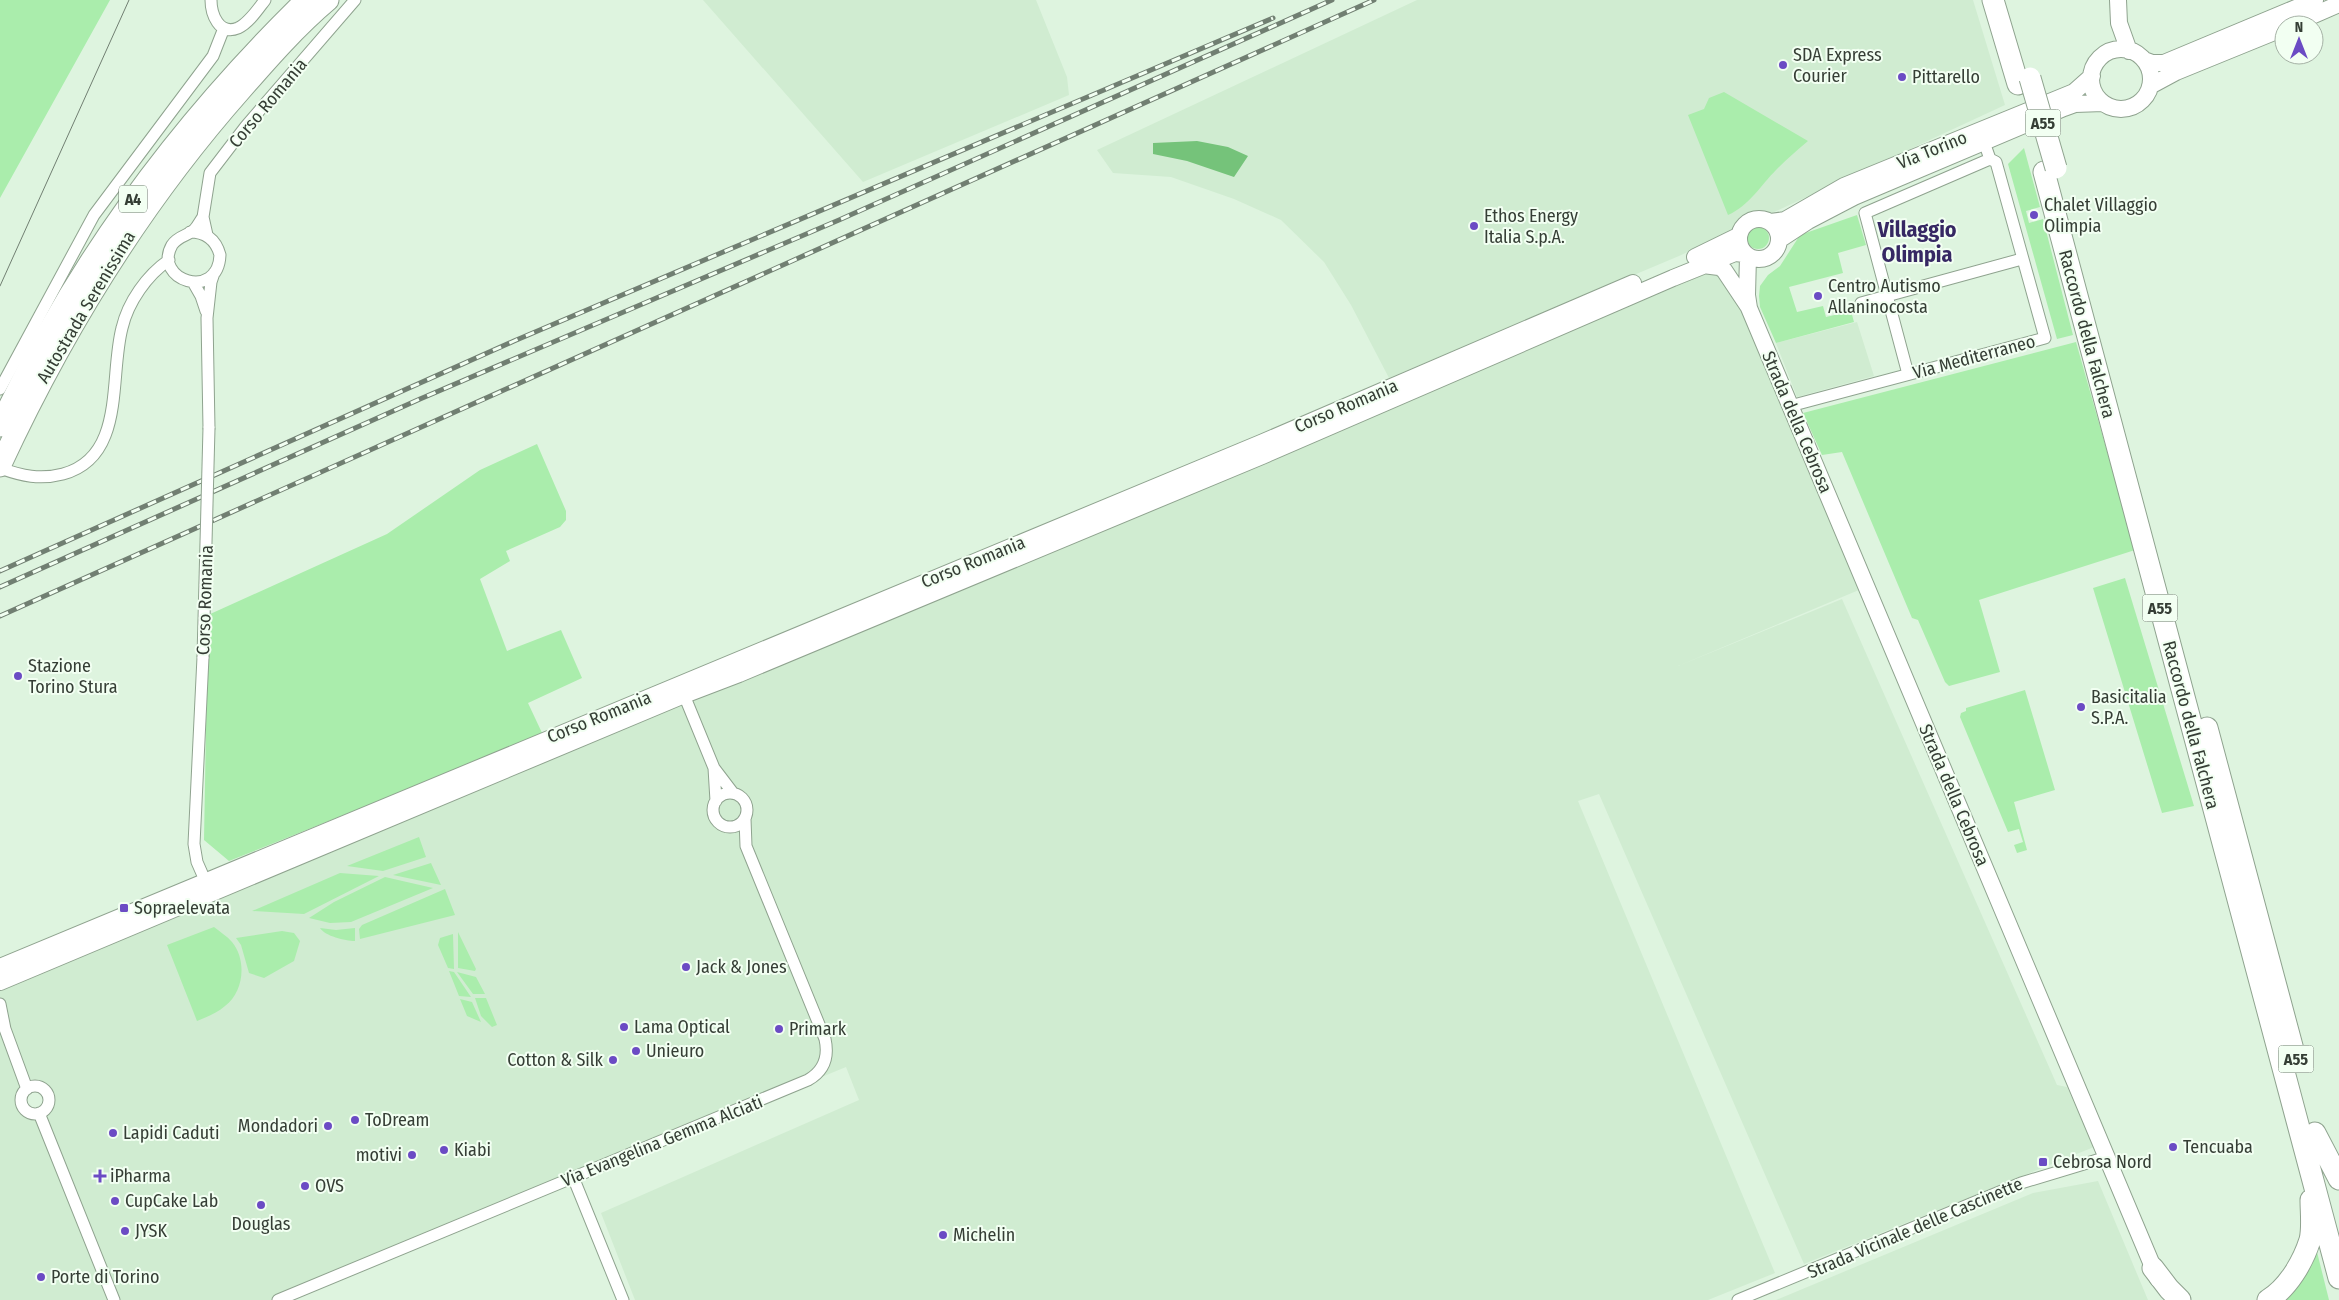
<svg xmlns="http://www.w3.org/2000/svg" width="2339" height="1300" viewBox="0 0 2339 1300" font-family="'Fira Sans Condensed',sans-serif">
	<style>
		.built { fill: #d0ecd1; fill-rule: evenodd }
		.green { fill: #aaedac }
		.water { fill: #75c37a }
		.lines { fill: none; stroke-linecap: round; stroke-linejoin: round }
		.street-casing { stroke: #8fa38f; stroke-width: 13 }
		.secondary-casing { stroke: #8fa38f; stroke-width: 18 }
		.highway-casing { stroke: #8fa38f; stroke-width: 23 }
		.street { stroke: #fff; stroke-width: 11 }
		.secondary { stroke: #fff; stroke-width: 16 }
		.highway { stroke: #fff; stroke-width: 21 }
		.tram { stroke: #717f72; stroke-width: 1 }
		.rail-casing { stroke: #717f72; stroke-width: 5 }
		.rail { stroke: #f2fff2; stroke-width: 3; stroke-dasharray: 9; stroke-linecap: butt }
		.street-bridge-casing { stroke: #8fa38f; stroke-width: 13; stroke-linecap: butt }
		.highway-bridge-casing { stroke: #8fa38f; stroke-width: 23; stroke-linecap: butt }
		.street-bridge { stroke: #fff; stroke-width: 11 }
		.highway-bridge { stroke: #fff; stroke-width: 21 }
		.poi-dot { fill: #6b4bc4; stroke: #f2fff2; stroke-width: 2 }
		.labels { text-anchor: middle; stroke-width: 4; stroke-linejoin: round; paint-order: stroke }
		.shield { fill: #f2fff2; stroke: #6e786e; stroke-width: 1 }
		.shield-label { font-size: 16px; font-weight: bold; fill: #353e35 }
		.poi-label { font-size: 18px; fill: #353e35; stroke: #f2fff2; text-anchor: start }
		.street-label { font-size: 18px; fill: #353e35; stroke: #f2fff2 }
		.district-label { font-size: 22px; font-weight: bold; fill: #362863; stroke: #f2fff2 }
	</style>
	<rect width="100%" height="100%" fill="#def4df"/>
	<!-- built -->
	<path class="built" d="M703 0H1036L1067 77 1069 95 863 182Z
		M1417 0H1973L2005 105 1679 256 1389 378 1351 305 1324 262 1281 220 1234 199 1171 177 1113 173 1097 150Z
		M1703 265 1724 270 1866 587 1678 666 1842 599 2057 1085 2067 1087 2094 1147 1804 1264 1599 794 1578 801 1775 1273 1708 1300H635L601 1213 859 1100 846 1067 278 1300H0V982ZM33 1086 41 1087 49 1097 46 1109 35 1114 26 1111 21 1100 25 1091Z
		M1857 322 1874 376 1797 397 1776 343Z
		M2098 1181 2148 1300H1776L2033 1193Z"/>
	<!-- green -->
	<path class="green" d="M0 0H110L0 198Z
		M1724 92 1808 141C1797 150 1786 160 1776 170 1761 185 1749 206 1728 215L1688 115 1704 109 1709 98Z
		M2024 148 2040 207 2026 211 2029 223 2043 219 2073 335 2057 339 2008 164Z
		M1857 215 1866 245 1838 253 1843 273 1789 287 1797 312 1823 306 1826 317 1851 311 1854 322 1776 343 1760 307 1759 296 1760 286 1768 275 1780 266 1800 235Z
		M1747 238a11 11 0 1 1 22 0a11 11 0 1 1-22 0Z
		M2076 342 2135 550 1979 600 2000 672 1949 686 1945 682 1918 620 1912 618 1842 452 1822 455 1803 413Z
		M537 444 566 511V520L560 527 506 551 510 561 480 579 507 651 561 630 582 678 528 703 543 735 229 861 204 840 208 615 387 534 480 470Z
		M2125 578 2194 806 2162 813 2093 588Z
		M2025 690 2055 790 2014 802 2027 850 2017 853 2014 845 2023 842 2019 829 2008 832 1960 717 1961 713 1966 711V708Z
		M419 837 426 857 383 871 347 866Z
		M431 863 441 885 393 875Z
		M340 873 379 876 304 914 252 911Z
		M385 877 433 888 351 922 330 923 309 918 334 902Z
		M445 889 455 915 360 939 359 929 362 925Z
		M214 927C220 932 227 936 232 942 247 960 244 992 225 1006 217 1013 207 1017 197 1021L167 945Z
		M320 928 336 930 355 928V941C345 941 325 936 320 928Z
		M282 931 294 933 300 941 294 961 264 978 249 973 241 945 236 938Z
		M458 932 476 969 475 971 458 968Z
		M453 934 454 969 448 968 438 945 440 938Z
		M449 971 454 972 471 997 459 996Z
		M457 972 476 977 485 994H473Z
		M475 998H486L497 1025 492 1027 481 1016Z
		M460 999 472 1002 481 1022 467 1016Z
		M2317 1252 2329 1300H2280Z"/>
	<!-- water -->
	<path class="water" d="M1197 141 1228 147 1248 156 1234 177 1187 161 1153 154V143Z"/>
	<g class="lines">
		<!-- street casing -->
		<g class="street-casing">
			<path id="street" d="M211 0C211 14 219 36 238 28 249 23 258 9 265 0
				M190 232C206 232 216 240 220 255 218 302 152 280 172 245 178 236 187 236 194 230 198 226 200 221 203 217
				M207 235 203 217 210 173 246 126 355 0
				M193 282 201 296 206 311
				M1861 303 2022 259
				M1908 374 1865 213 1990 159
				M0 389 94 215 213 56 224 28
				M1790 406 2045 338 1996 162 1990 159 1984 142
				M209 428 207 318 211 282 214 273
				M0 468C22 476 40 480 63 474 126 457 109 377 122 328 128 302 147 275 169 260
				M203 657 194 844 197 862 208 887
				M682 690 714 768 733 793
				M714 768 716 801
				M713 810a17 17 0 1 1 34 0a17 17 0 1 1-34 0Z
				M0 1004 5 1029 27 1089
				M21 1100a14 14 0 1 1 28 0a14 14 0 1 1-28 0Z
				M39 1113 114 1300
				M573 1177 623 1300
				M278 1300 808 1080C824 1071 829 1057 825 1039L746 846 745 819
				M1738 1300 2021 1183 2107 1157"/>
		</g>
		<!-- secondary casing -->
		<g class="secondary-casing">
			<path id="secondary" d="M2118 0 2119 23 2129 51
				M2291 25 2339 4
				M2091 79a30 30 0 1 1 60 0a30 30 0 1 1-60 0Z
				M2144 60 2152 63H2164L2315 0
				M2150 86 2176 72 2284 28
				M1739 239a20 20 0 1 1 40 0a20 20 0 1 1-40 0Z
				M1771 222 1785 220 1844 186 2074 92 2092 76
				M1779 240 1808 221 1854 197 2064 108 2075 104 2103 103
				M1748 256 1747 295 1749 308 2158 1279
				M1695 257 1738 236
				M1703 265 1719 267 1724 270 1748 306
				M0 967 1261 443 1633 283
				M0 982 684 695 739 674 1262 456 1673 278 1735 253 1745 254"/>
		</g>
		<!-- highway casing -->
		<g class="highway-casing">
			<path id="highway" d="M1993 0 2018 84
				M2044 172 2339 1278
				M0 426C74 266 180 123 306 0
				M0 466C63 330 141 203 241 90 268 59 296 27 328 0
				M2207 728 2296 1061
				M2315 1133 2339 1179
				M2153 1268 2169 1289 2180 1300
				M2268 1300C2288 1288 2303 1262 2310 1240 2313 1228 2311 1212 2311 1200"/>
		</g>
		<!-- street -->
		<use href="#street" class="street"/>
		<!-- secondary -->
		<use href="#secondary" class="secondary"/>
		<!-- highway -->
		<use href="#highway" class="highway"/>
		<!-- tram -->
		<path class="tram" d="M0 286 129 0"/>
		<!-- rail casing -->
		<g class="rail-casing">
			<path id="rail" d="M0 571 514 341 1273 18
				M0 587 420 399 839 220 1332 0
				M0 616 1374 0"/>
		</g>
		<!-- rail -->
		<use href="#rail" class="rail"/>
		<!-- street-bridge casing -->
		<g class="street-bridge-casing">
			<path id="street-bridge" d="M203 657 209 428"/>
		</g>
		<!-- highway-bridge casing -->
		<g class="highway-bridge-casing">
			<path id="highway-bridge" d="M2030 78 2056 168"/>
		</g>
		<!-- street-bridge -->
		<use href="#street-bridge" class="street-bridge"/>
		<!-- highway-bridge -->
		<use href="#highway-bridge" class="highway-bridge"/>
	</g>
	<!-- markers -->
	<g class="poi-dot">
		<circle cx="1783" cy="65" r="5"/>
		<circle cx="1902" cy="77" r="5"/>
		<circle cx="2034" cy="215" r="5"/>
		<circle cx="1474" cy="226" r="5"/>
		<circle cx="1818" cy="296" r="5"/>
		<circle cx="18" cy="676" r="5"/>
		<circle cx="2081" cy="707" r="5"/>
		<rect x="119" y="903" width="10" height="10" rx="2.5"/>
		<circle cx="686" cy="967" r="5"/>
		<circle cx="624" cy="1027" r="5"/>
		<circle cx="779" cy="1029" r="5"/>
		<circle cx="636" cy="1051" r="5"/>
		<circle cx="613" cy="1060" r="5"/>
		<circle cx="355" cy="1120" r="5"/>
		<circle cx="328" cy="1126" r="5"/>
		<circle cx="113" cy="1133" r="5"/>
		<circle cx="2173" cy="1147" r="5"/>
		<circle cx="444" cy="1150" r="5"/>
		<circle cx="412" cy="1155" r="5"/>
		<rect x="2038" y="1157" width="10" height="10" rx="2.5"/>
		<path d="M97.5 1168.5h5v5h5v5h-5v5h-5v-5h-5v-5h5z"/>
		<circle cx="305" cy="1186" r="5"/>
		<circle cx="115" cy="1201" r="5"/>
		<circle cx="261" cy="1205" r="5"/>
		<circle cx="125" cy="1231" r="5"/>
		<circle cx="943" cy="1235" r="5"/>
		<circle cx="41" cy="1277" r="5"/>
	</g>
	<g class="labels">
		<!-- shield labels -->
		<g class="shield">
			<rect x="2025.5" y="109.5" width="35" height="27" rx="4"/>
			<rect x="119" y="185.5" width="28" height="27" rx="4"/>
			<rect x="2142.5" y="594.5" width="35" height="27" rx="4"/>
			<rect x="2278.5" y="1045.5" width="35" height="27" rx="4"/>
		</g>
		<g class="shield-label">
			<text x="2043" y="129">A55</text>
			<text x="133" y="205">A4</text>
			<text x="2160" y="614">A55</text>
			<text x="2296" y="1065">A55</text>
		</g>
		<!-- poi labels -->
		<g class="poi-label">
			<text x="1793" y="61">SDA Express<tspan x="1793" dy="21">Courier</tspan></text>
			<text x="1912" y="83">Pittarello</text>
			<text x="2044" y="211">Chalet Villaggio<tspan x="2044" dy="21">Olimpia</tspan></text>
			<text x="1484" y="222">Ethos Energy<tspan x="1484" dy="21">Italia S.p.A.</tspan></text>
			<text x="1828" y="292">Centro Autismo<tspan x="1828" dy="21">Allaninocosta</tspan></text>
			<text x="28" y="672">Stazione<tspan x="28" dy="21">Torino Stura</tspan></text>
			<text x="2091" y="703">Basicitalia<tspan x="2091" dy="21">S.P.A.</tspan></text>
			<text x="134" y="914">Sopraelevata</text>
			<text x="696" y="973">Jack &amp; Jones</text>
			<text x="634" y="1033">Lama Optical</text>
			<text x="789" y="1035">Primark</text>
			<text x="646" y="1057">Unieuro</text>
			<text x="603" y="1066" text-anchor="end">Cotton &amp; Silk</text>
			<text x="365" y="1126">ToDream</text>
			<text x="318" y="1132" text-anchor="end">Mondadori</text>
			<text x="123" y="1139">Lapidi Caduti</text>
			<text x="2183" y="1153">Tencuaba</text>
			<text x="454" y="1156">Kiabi</text>
			<text x="402" y="1161" text-anchor="end">motivi</text>
			<text x="2053" y="1168">Cebrosa Nord</text>
			<text x="110" y="1182">iPharma</text>
			<text x="315" y="1192">OVS</text>
			<text x="125" y="1207">CupCake Lab</text>
			<text x="261" y="1230" text-anchor="middle">Douglas</text>
			<text x="135" y="1237">JYSK</text>
			<text x="953" y="1241">Michelin</text>
			<text x="51" y="1283">Porte di Torino</text>
		</g>
		<!-- street labels -->
		<g class="street-label">
			<text transform="translate(268 103) rotate(-50)" y="6">Corso Romania</text>
			<text transform="translate(1932 150) rotate(-22)" y="6">Via Torino</text>
			<text transform="translate(86 307) rotate(-59)" y="6">Autostrada Serenissima</text>
			<text transform="translate(2087 334) rotate(75)" y="6">Raccordo della Falchera</text>
			<text transform="translate(1974 357) rotate(-15)" y="6">Via Mediterraneo</text>
			<text transform="translate(1346 406) rotate(-23)" y="6">Corso Romania</text>
			<text transform="translate(1797 422) rotate(67)" y="6">Strada della Cebrosa</text>
			<text transform="translate(973 562) rotate(-22)" y="6">Corso Romania</text>
			<text transform="translate(205 600) rotate(-88)" y="6">Corso Romania</text>
			<text transform="translate(599 717) rotate(-22)" y="6">Corso Romania</text>
			<text transform="translate(2191 725) rotate(75)" y="6">Raccordo della Falchera</text>
			<text transform="translate(1954 795) rotate(67)" y="6">Strada della Cebrosa</text>
			<text transform="translate(662 1141) rotate(-22)" y="6">Via Evangelina Gemma Alciati</text>
			<text transform="translate(1915 1228) rotate(-23)" y="6">Strada Vicinale delle Cascinette</text>
		</g>
		<!-- district labels -->
		<g class="district-label">
			<text x="1917" y="237">Villaggio<tspan x="1917" dy="25">Olimpia</tspan></text>
		</g>
	</g>
	<!-- north arrow -->
	<g transform="translate(2299 40)"><circle r="24" fill="#f2fff2" stroke="#a6b2a6"/>
	<path d="M0-4L9 19L0 12L-9 19Z" fill="#6b4bc4"/>
	<text y="-8" font-size="14" font-weight="bold" text-anchor="middle" fill="#353e35">N</text>
	</g>
</svg>
